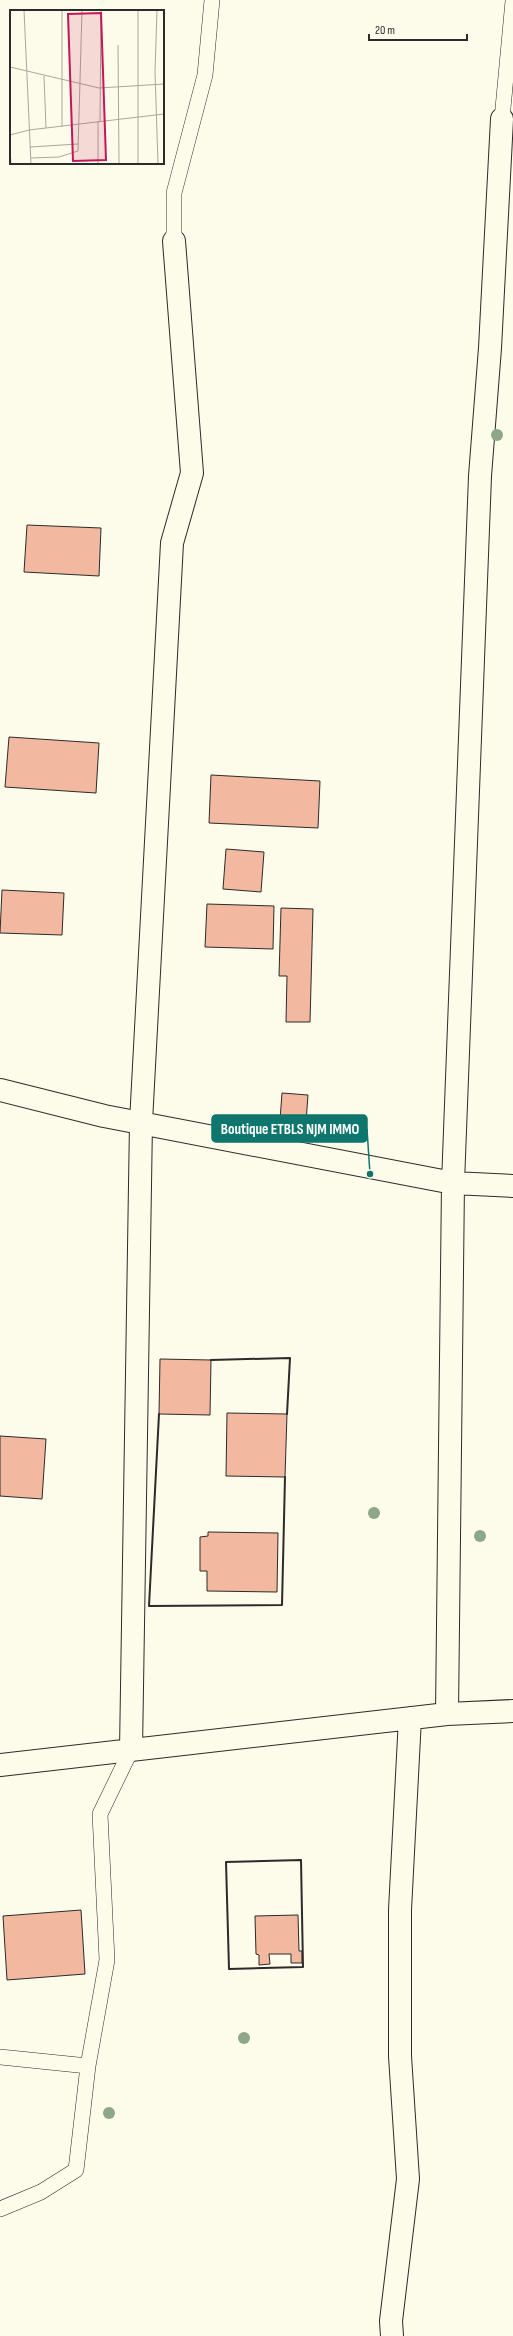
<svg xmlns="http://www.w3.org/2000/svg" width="513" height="2336" viewBox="0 0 513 2336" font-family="'Sofia Sans Condensed',sans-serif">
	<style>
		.building { fill: #f2b8a0; stroke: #2b2b2b }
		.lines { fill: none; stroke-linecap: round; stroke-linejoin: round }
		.lane-casing { stroke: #2b2b2b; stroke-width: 16 }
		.street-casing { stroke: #2b2b2b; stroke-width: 24 }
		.lane { stroke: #fdfbea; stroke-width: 15 }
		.street { stroke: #fdfbea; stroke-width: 22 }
		.wall { stroke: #2b2b2b; stroke-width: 2 }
		.tree { fill: #8ea78a }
		.inset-road { fill: none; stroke: #a9a89e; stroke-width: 1 }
		.view { fill: #c2185b; fill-opacity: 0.15; stroke: #c2185b; stroke-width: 2 }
		.inset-edge { fill: none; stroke: #2b2b2b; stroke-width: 2 }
		.leader { fill: none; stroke: #0f766e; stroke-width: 1.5 }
		.callout-dot { fill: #0f766e; stroke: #fdfbea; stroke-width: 1.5 }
		.callout { fill: #0f766e; stroke: #0f766e; stroke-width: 1.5 }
		.callout-label { font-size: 15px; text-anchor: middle; font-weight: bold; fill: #fff }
	</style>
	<rect width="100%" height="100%" fill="#fdfbea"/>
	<!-- building -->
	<path class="building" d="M27 525 101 528 99 576 24 572Z
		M9 737 99 743 96 793 5 787Z
		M211 775 320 781 318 828 209 823Z
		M226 849 264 852 261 892 223 889Z
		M2 890 64 893 62 935 0 933Z
		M207 904 274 906 273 949 205 947Z
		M281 908 313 909 310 1022H286L287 976H279Z
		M282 1093 308 1095 306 1122 280 1120Z
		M160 1359 211 1360 210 1415 159 1414Z
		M227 1413 287 1414 285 1477 226 1476Z
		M0 1436 46 1439 42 1499 0 1496Z
		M208 1532 278 1533 277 1592 207 1591V1571H200V1537L208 1536Z
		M81 1910 85 1974 7 1980 3 1916Z
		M298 1915 299 1951H302V1963H291V1954H269L270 1964 259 1965V1955L256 1954 255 1916Z"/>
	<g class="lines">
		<!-- lane casing -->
		<g class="lane-casing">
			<path id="lane" d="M502 119 513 1
				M174 241V193L205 75 212 0
				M0 2057 88 2066
				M0 2209 41 2192 76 2170 88 2066 107 1960 100 1814 131 1750"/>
		</g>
		<!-- street casing -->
		<g class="street-casing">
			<path id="street" d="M0 1090 104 1116 453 1183 513 1186
				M447 1714 453 1183 480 476 490 348 502 119
				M131 1750 141 1122 172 543 192 473 174 241
				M0 1765 447 1714 513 1711
				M392 2336 391 2321 408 2179 400 2056V1910L410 1718"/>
		</g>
		<!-- lane -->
		<use href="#lane" class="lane"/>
		<!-- street -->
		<use href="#street" class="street"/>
		<!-- wall -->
		<path class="wall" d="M211 1360 290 1358 287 1414
			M159 1414 149 1606 282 1605 285 1477
			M301 1860 303 1967 229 1969 226 1862Z"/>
	</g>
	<!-- trees -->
	<g class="tree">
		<circle cx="497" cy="435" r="6"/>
		<circle cx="374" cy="1513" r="6"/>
		<circle cx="480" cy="1536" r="6"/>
		<circle cx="244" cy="2038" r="6"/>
		<circle cx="109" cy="2113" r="6"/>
	</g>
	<!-- overview -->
	<g transform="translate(10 10)">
		<rect width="154" height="154" fill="#fdfbea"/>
		<path class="inset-road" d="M14 0 21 154M128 0V154M147 0 145 61 148 154M108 35 109 154M0 57 89 78 154 74M34 66 36 118M88 111V154M90 111 91 0M52 117V0M0 125 19 120 154 104M20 137 68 134M0 138 1 154M21 148 49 147 68 141 72 0"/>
		<path class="view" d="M91 3 96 150 63 151 58 4Z"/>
		<rect width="154" height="154" class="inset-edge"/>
	</g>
	<!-- callouts -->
	<path class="leader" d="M370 1174L367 1129"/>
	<circle class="callout-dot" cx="370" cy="1174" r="4"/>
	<rect class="callout" x="212" y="1115" width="155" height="27" rx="4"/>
	<g class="callout-label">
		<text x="290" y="1134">Boutique ETBLS NJM IMMO</text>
	</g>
	<!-- scale -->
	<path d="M369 34v6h98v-6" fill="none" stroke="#2b2b2b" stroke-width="2"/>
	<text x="375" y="34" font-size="12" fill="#2b2b2b" stroke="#fdfbea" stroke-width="3" paint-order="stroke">20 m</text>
</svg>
